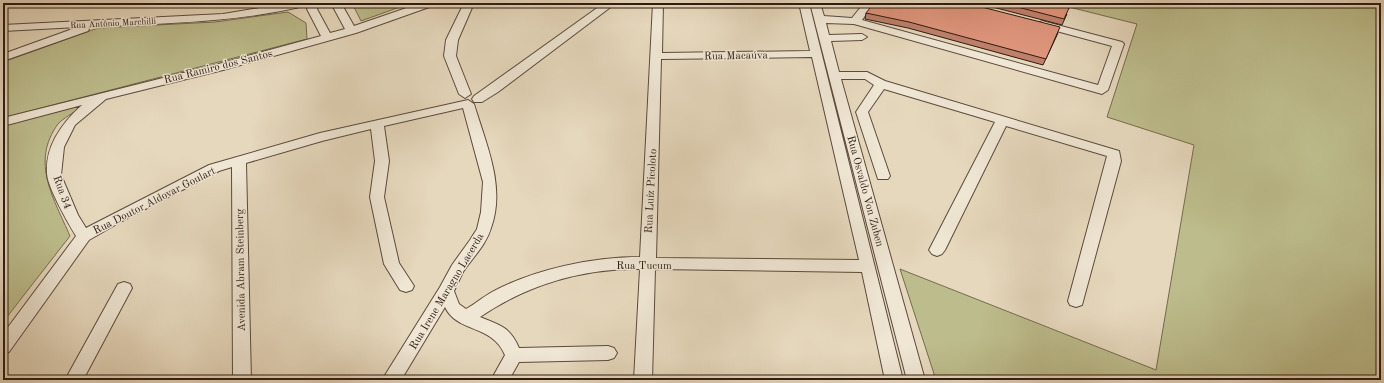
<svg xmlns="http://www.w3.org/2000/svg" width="1384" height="383" viewBox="0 0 1384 383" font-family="'Old Standard TT',serif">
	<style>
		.green { fill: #bdbc8c; stroke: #766b4f }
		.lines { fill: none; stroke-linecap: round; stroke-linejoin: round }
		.minor-casing { stroke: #5c4a3d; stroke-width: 2 }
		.minor { fill: #efe6d4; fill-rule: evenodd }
		.wall { fill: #bf806b; stroke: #2e1a12 }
		.building { fill: #de957c; stroke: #2e1a12 }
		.labels { text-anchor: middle; stroke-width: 3; stroke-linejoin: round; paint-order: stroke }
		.far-street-label { font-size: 9px; fill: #2e1a12; stroke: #efe6d4 }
		.street-label { font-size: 11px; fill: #2e1a12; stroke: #efe6d4 }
	</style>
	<rect width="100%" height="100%" fill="#e6d8bd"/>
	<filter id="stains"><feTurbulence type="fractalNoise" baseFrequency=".005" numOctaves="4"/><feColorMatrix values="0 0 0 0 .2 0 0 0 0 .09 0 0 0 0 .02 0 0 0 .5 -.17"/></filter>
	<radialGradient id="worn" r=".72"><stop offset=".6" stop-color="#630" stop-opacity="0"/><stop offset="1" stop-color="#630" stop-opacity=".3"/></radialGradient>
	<!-- green -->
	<path class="green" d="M352 3H411L361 21Z
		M1053 3H1381V380H936L900 269 1156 370 1194 145 1107 117 1137 24Z
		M288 12 306 23 307 39 3 118V62L98 28 215 22Z
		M75 107 80 108C74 113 63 118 58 124 30 162 54 199 70 236L3 322V125Z"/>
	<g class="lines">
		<!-- minor casing -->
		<g class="minor-casing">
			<path id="minor" d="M290 3H309L308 5C236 23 162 23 88 27L89 29 88 31 3 61V54L78 27 3 31V25L223 14Z
				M310 3H320L317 9 330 33 345 29 331 3H341L354 26 421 3H436L435 5 356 33 223 70 106 99 75 125 64 147 61 175 78 215 86 228 209 165 320 133 468 100 474 104C486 144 506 187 491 228 486 245 473 257 463 272 460 278 457 285 454 291L459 304 466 309C475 304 483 297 492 292 535 269 592 257 640 257L653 3H663L662 53 810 51 799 3H809L903 380H885L862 272 655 269 652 380H634L640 269C583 268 527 285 480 317 500 325 510 327 519 348L608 346 614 348 617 353 614 358 608 360 519 362 509 380H491L505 355C492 324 457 333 445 307L401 380H382L440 287 452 265 470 240 477 229 481 212 483 182 463 108 384 126 389 161 384 197 399 263 414 286 412 290 406 292 400 290 384 264 370 197 375 161 371 129 322 141 246 163 251 380H233L232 167 219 171 122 221 89 240 9 352 3 354V334L76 236C68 223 48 188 47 174 45 146 62 123 82 105L3 126V118L215 65 321 36 307 9ZM812 57 859 260 656 258 661 59Z
				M464 3H474L458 40 456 56 471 94 465 98 459 94 444 56 446 40Z
				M604 3H616L498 92 482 102H474L472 99 474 96Z
				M810 3H820L824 16 852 18 864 3H874L862 20 1098 85 1112 46 1038 26 1037 24 1042 21 1122 42 1124 44 1108 90 1102 94 854 24 826 23 829 35 862 34 867 37 862 40 831 41 839 72H867L885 81 1119 151 1121 161 1082 305 1076 307 1070 305 1068 301 1107 156 1006 126 945 250 942 254 937 256 932 254 929 250 995 122 884 89 868 112 890 176 888 179H878L856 112 874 85 865 79H841L925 380H907Z
				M124 282 130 284 132 288 83 380H65L118 284Z"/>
		</g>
		<!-- minor -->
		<use href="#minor" class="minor"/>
	</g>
	<!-- wall -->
	<path class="wall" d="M977 3H1049L1067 14 1062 25Z
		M866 13 1058 33 1043 65 908 28 865 19Z"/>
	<!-- building -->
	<path class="building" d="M874 3H966L1060 27 1046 59 909 22 866 13Z
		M1002 3H1049L1069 8 1064 19Z"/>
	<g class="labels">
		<!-- far-street labels -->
		<g class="far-street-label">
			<text transform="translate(113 23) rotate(-3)" y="3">Rua Antônio Marchilli</text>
		</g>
		<!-- street labels -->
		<g class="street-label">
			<text transform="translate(736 55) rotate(-1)" y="4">Rua Macaúva</text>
			<text transform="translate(218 66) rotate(-14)" y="4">Rua Ramiro dos Santos</text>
			<text transform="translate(650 191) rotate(-87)" y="4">Rua Luíz Picoloto</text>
			<text transform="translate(866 191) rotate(75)" y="4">Rua Osvaldo Von Zuben</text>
			<text transform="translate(63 192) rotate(70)" y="4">Rua 34</text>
			<text transform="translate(154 200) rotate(-27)" y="4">Rua Doutor Aldovar Goulart</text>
			<text x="644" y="269">Rua Tucum</text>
			<text transform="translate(240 270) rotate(-91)" y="4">Avenida Abram Steinberg</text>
			<text transform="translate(446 291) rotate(-59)" y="4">Rua Irene Maragno Lacerda</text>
		</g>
	</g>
	<!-- margin -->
	<rect width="1384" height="383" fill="none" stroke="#e6d8bd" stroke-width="16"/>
	<rect x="4" y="4" width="1376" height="375" fill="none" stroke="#2e1a12" stroke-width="2"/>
	<rect x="8" y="8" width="1368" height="367" fill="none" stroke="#2e1a12"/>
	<rect width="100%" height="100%" filter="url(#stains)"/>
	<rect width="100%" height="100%" fill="url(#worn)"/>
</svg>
